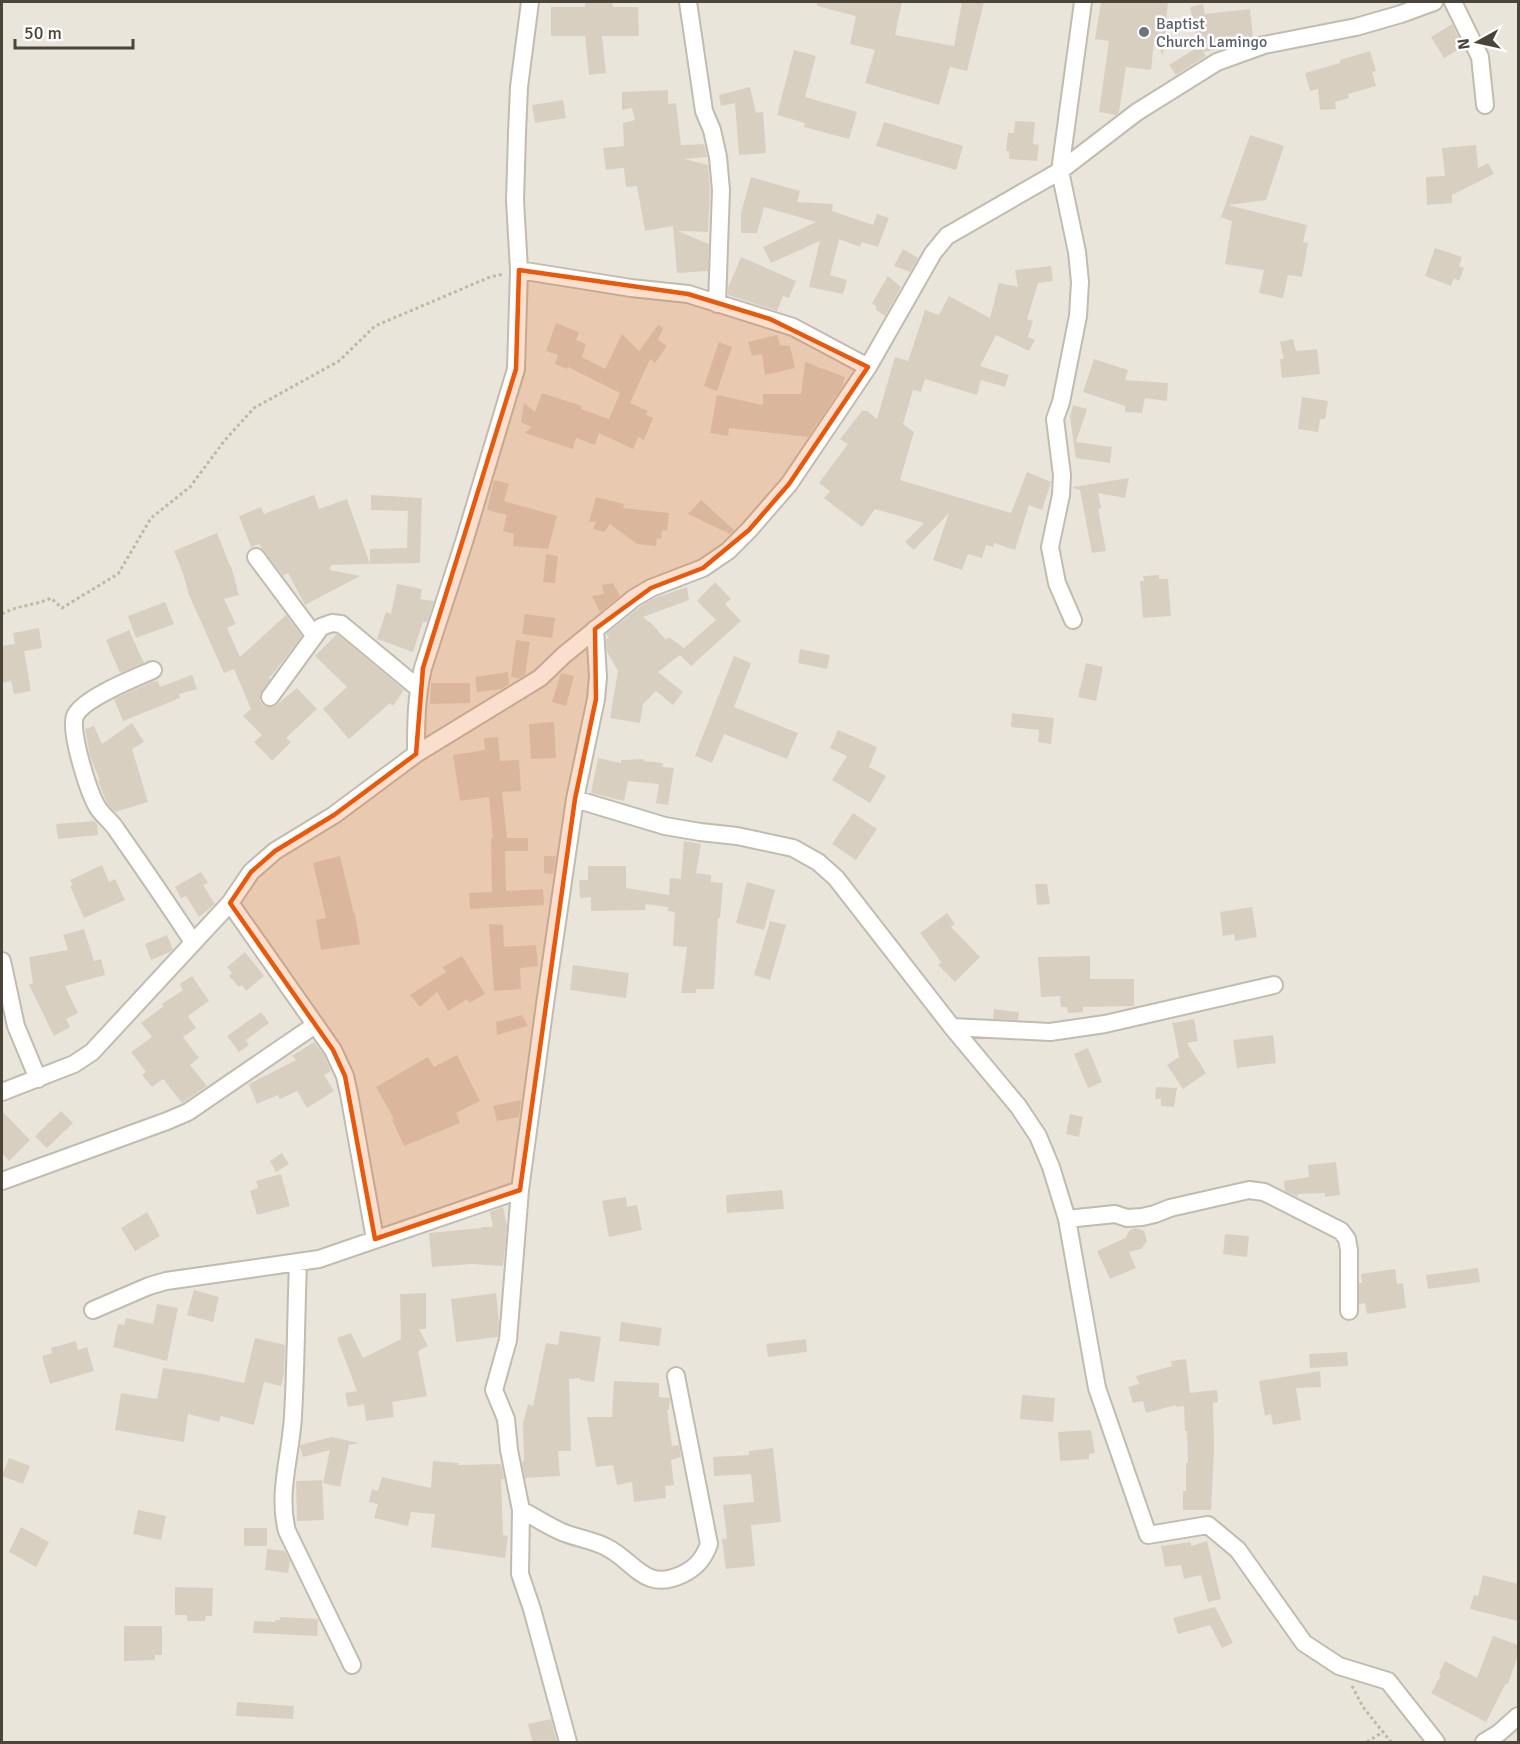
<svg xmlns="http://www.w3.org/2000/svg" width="1520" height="1744" viewBox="0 0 1520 1744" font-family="Signika,sans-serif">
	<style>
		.residential { fill: #eae5da }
		.building { fill: #d8cfc1 }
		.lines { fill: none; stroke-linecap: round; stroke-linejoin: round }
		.minor-casing { stroke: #c2bbae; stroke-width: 20 }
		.path { stroke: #c4b79f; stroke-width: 3; stroke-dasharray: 3 3; stroke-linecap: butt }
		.minor { stroke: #fff; stroke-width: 16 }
		.marked { fill: #e8590c; fill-opacity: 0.2; stroke: #e8590c; stroke-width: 4.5; stroke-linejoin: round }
		.worship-dot { fill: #6b7280; stroke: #fff; stroke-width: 2 }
		.labels { text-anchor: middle; stroke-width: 5; stroke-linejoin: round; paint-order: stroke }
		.worship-label { font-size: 16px; fill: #5b616d; stroke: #fff; text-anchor: start }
	</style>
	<rect width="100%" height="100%" fill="#f6f3ec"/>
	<!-- residential -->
	<path class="residential" d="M2 2H1518V1742H2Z"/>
	<!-- building -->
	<path class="building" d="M585 2H612L613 7H638L639 36H602L606 73 589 75 585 36H551V7H585Z
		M817 2H902L895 35 954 46 962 2H984L967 71 950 67 939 105 865 83 875 50 850 44 856 16 817 6Z
		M1101 2H1168L1163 55 1154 41 1151 70 1126 67 1119 112 1116 115 1099 112 1109 41 1095 39Z
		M1203 4 1205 14 1250 9 1253 37 1220 40 1221 49 1203 52 1206 56 1176 75 1169 65 1198 47 1190 7Z
		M1452 24 1463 47 1444 58 1431 37Z
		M794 50 816 56 805 97 857 112 849 139 804 127 805 123 777 115Z
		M1370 51 1376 71 1372 72 1376 86 1348 94 1349 98 1335 102 1336 109 1320 110 1318 89 1310 91 1305 73 1340 63V60Z
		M750 87 756 113 763 112 766 153 739 155 735 103 721 106 719 95Z
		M668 90V104L676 103 681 145 704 144 707 157 684 159 708 165 710 190 708 232 678 231 709 244 708 271 677 273 673 226 645 231 637 186 626 187 624 168 606 170 603 148 624 146 623 123 635 120 632 108 622 110V92Z
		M563 100 566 118 535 123 532 105Z
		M1015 121 1035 122 1033 144 1039 145 1037 161 1009 159V151H1006L1008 133H1014Z
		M884 122 963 146 956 170 876 146Z
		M1250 135 1284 146 1266 200 1228 205 1307 225 1303 242 1308 243 1302 277 1288 275 1283 298 1259 293 1264 270 1225 264 1232 221 1221 217Z
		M1476 145 1478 168 1488 163 1494 174 1452 195V203L1427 205 1426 177 1445 176 1442 148Z
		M751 177 800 191 797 202 833 204 832 211 873 225 877 214 889 218 878 247 862 242 860 247 839 239 830 275 847 280 843 294 809 287 820 241 771 263 763 247 816 222 764 207 757 233H741V213Z
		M1435 248 1462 257 1459 266 1464 268 1459 281 1454 278 1451 286 1425 276Z
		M903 249 918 258 910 272 894 266Z
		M741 257 796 281 789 298 783 296 777 311 728 295V288Z
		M1051 266 1053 281 1038 283 1027 319 1033 321 1028 337 1035 340 1029 351 996 335 980 366 1009 375 1005 387 981 380 977 395 925 379 921 392 913 390 903 424 914 432 900 480 1011 513 1027 472 1051 482 1042 510 1029 505 1015 550 994 543 993 547 986 545 982 558 968 554 962 570 933 560 949 513 914 550 905 542 924 523 875 509 862 527 824 498 830 491 819 483 848 444 840 439 862 411H867L877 419 895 357 908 361 925 310 939 315 949 296 990 318 999 283 1018 287 1015 270Z
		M888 276 901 287 885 316 875 309 877 307 872 303Z
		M556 323 579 332 576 340 586 344 582 357 605 369 622 334 639 351 658 325 663 328 658 340 667 346 655 363 650 359 630 403 648 411 646 415 653 418 644 440 638 437 633 449 599 433 595 445 576 438 573 449 525 433 531 427 521 422 524 403 535 412 542 393 582 406 581 409 609 419 620 393 568 367 567 369 555 364 558 355 546 351Z
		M777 335 780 345 790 346 795 368 765 375 762 354 752 356 748 342Z
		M1293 339 1296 351 1317 349 1320 374 1282 378 1280 359H1284L1280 342Z
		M719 342 732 347 717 391 704 386Z
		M1094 359 1128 370 1125 380 1168 383 1167 401 1145 398 1142 413 1125 412V406L1083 392Z
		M805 362 845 377 842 387 808 437 729 428 728 436 710 433 717 395 763 405V394H801Z
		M1302 397 1328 401 1325 419H1320L1318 432 1298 429Z
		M1073 405 1087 409 1076 442 1112 447 1110 463 1076 458 1070 417Z
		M1129 478 1125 498 1098 493 1101 508 1098 509 1106 551 1092 553 1080 490 1073 488V487Z
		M494 480 509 484 504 501 557 516 548 549 513 546 514 534 503 531 507 515 487 510Z
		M314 495 319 509 347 499 370 564 331 565 330 570 360 576 305 605 288 573 283 576 259 544 251 547 239 516 261 507 264 514Z
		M371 495 422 498 420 563 370 564V549L407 548 408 511 371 510Z
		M596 497 624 504 623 508 669 513 667 531 662 530 661 539 657 538 656 546 637 544 610 524 604 532 593 529 596 522H589Z
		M701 500 734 530 730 534 688 514Z
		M217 533 230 566H231L239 595 224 599 236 624 227 628 240 657 286 615 302 636 276 670 269 678 270 680 260 695V701L264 706 274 707 297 688 317 709 286 738 291 742 272 761 254 742 262 735 243 716 251 709 234 669 224 673 189 595 183 573 174 551Z
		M546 554 558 556 555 583 543 582Z
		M1159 575V579H1168L1171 616 1143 618 1140 581H1144L1143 576Z
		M715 582 731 599 725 604 741 621 691 666 680 655 658 672 683 692 673 705 656 691 643 704 640 723 610 718 618 671 607 652 606 639 609 638 606 634 640 607 652 599 687 587 689 600 643 617 653 625 666 640 669 637 684 648 716 620 697 601Z
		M613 583 620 596 600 612 592 596 604 594 602 585Z
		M397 584 422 589 420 599 434 601 427 622H423L413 652 377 639 386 612 391 614Z
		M165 602 174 624 136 638 128 616Z
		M525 614 555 618 552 638 522 634Z
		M39 628 42 648 24 651 31 691 14 694 11 681 2 683V646L15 644 13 633Z
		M129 630 144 663 120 673 106 640Z
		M337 634 404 690 393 706 390 703 349 739 323 709 347 687 315 656Z
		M516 640 530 642 525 675 519 678 511 677Z
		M800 649 830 655 827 669 798 663Z
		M734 656 751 663 734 707 798 733 787 759 724 734 712 763 695 756Z
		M1086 663 1103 667 1096 701 1078 697Z
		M508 672 509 684 502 689 477 692 475 677Z
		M561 673 574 676 566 706 552 702Z
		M192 675 197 689 179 694 180 698 123 721 114 699 152 682 158 681 160 687Z
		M431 683H470V703L430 704Z
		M1012 713 1054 718 1051 744 1038 742 1039 730 1011 727Z
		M554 722 556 758 531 759 529 724Z
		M132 723 144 742 132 749 148 802 115 812 107 803 100 786 98 781H100L90 756 85 729 94 726 102 744Z
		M838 730 877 747 869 767 886 776 870 803 832 780 847 756 830 748Z
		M498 737 500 761 519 760 521 791 502 792 507 838H528V851H505L506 891 543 889 544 905 470 909 469 893 492 892 491 838H493L489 797 460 801 453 755 485 750 484 738Z
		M598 758 621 763V760L644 759V761L663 763 662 767 674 768 668 805 656 803 659 784 628 781 624 801 591 793Z
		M853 813 877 829 856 860 832 844Z
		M94 821 97 824 98 835 58 839 56 824Z
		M684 841 701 844 696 873 711 875V882L723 883 720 918H718L714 989H696V993H681L687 947 673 946 675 912 668 911V907L646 904 645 910 591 911V897L580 898 579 880H588V866H626V888L669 895 670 878 681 879Z
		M340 856 354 914H355L360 944 321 950 316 920 326 918 313 863Z
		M544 856H556L553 874 544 873Z
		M102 865 109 882 115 879 125 900 84 918 70 886 73 885 70 880Z
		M201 872 208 883 203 885 215 904 199 917 186 896 181 898 175 887Z
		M747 882 775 890 764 930 736 923Z
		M1035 884H1047L1050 904 1037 905Z
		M1252 907 1257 937 1235 941 1234 934 1223 936 1220 912Z
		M947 913 955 924 951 927 980 957 955 982 938 965 941 962 920 933Z
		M770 921 786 925 770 980 754 975Z
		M489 924 503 925 504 947 536 945 538 966 520 968 521 989 494 991Z
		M84 929 94 961 101 959 105 975 65 986 78 1013 66 1019 70 1027 54 1036 29 985 33 983 29 957 68 950 63 935Z
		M167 935 173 949 170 952 151 960 145 944Z
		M245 952 264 976 246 991 242 985 239 987 229 976 232 973 227 967Z
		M462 956 485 994 469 1003 467 999 448 1011 437 992 420 1007 410 995 446 972 443 967Z
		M1090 956V979H1134V1006L1083 1007V1012L1068 1013 1067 1007H1061L1060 996 1041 997 1038 957Z
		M573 965 629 973 626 998 570 990Z
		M192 976 209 1001 188 1016 196 1028 183 1037 199 1058 190 1065 207 1086 182 1103 163 1079 152 1087 142 1075 146 1072 131 1052 152 1037 141 1023 164 1006 162 1004 183 990 180 984Z
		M994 1009 1019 1012 1018 1020 993 1019Z
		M261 1012 269 1023 246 1040 249 1045 239 1052 227 1036Z
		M522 1015 528 1026 497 1035 496 1022Z
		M1194 1019 1198 1041 1187 1043 1206 1073 1183 1089 1167 1065 1179 1057 1172 1021 1174 1023Z
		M1273 1035 1276 1063 1237 1068 1233 1040Z
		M314 1042 324 1055 331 1071 324 1075 334 1091 307 1108 297 1091 280 1099 278 1095 257 1104 249 1084 296 1060 292 1056Z
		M1088 1048 1102 1082 1088 1088 1074 1054Z
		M457 1055 480 1101 456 1113 460 1123 404 1146 392 1120 394 1119 376 1087 428 1057 434 1067Z
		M1156 1087 1177 1088 1174 1107 1161 1106V1099H1155Z
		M521 1100 519 1117 497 1121 493 1106Z
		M2 1111 30 1140 9 1161 2 1153Z
		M61 1111 73 1123 47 1148 35 1136Z
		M1070 1114 1083 1117 1079 1137 1066 1134Z
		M282 1153 289 1164 276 1172 270 1161Z
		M1336 1162 1340 1195 1325 1197V1193L1298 1194V1196H1296L1285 1191 1284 1181 1309 1177 1308 1165Z
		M281 1174 290 1206 257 1215 250 1191 258 1188 256 1181Z
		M782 1190 784 1209 727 1213 726 1195Z
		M626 1197 627 1207 637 1205 642 1230 609 1237 602 1201Z
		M503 1207 507 1227 503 1266 472 1264 432 1267 429 1233 481 1228V1227H493L490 1212Z
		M147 1212 160 1236 135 1251 121 1228Z
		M1135 1228 1144 1231 1147 1241 1141 1249 1129 1252 1136 1268 1110 1279 1097 1251 1125 1238 1130 1230Z
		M1225 1234 1249 1236 1247 1257 1223 1254Z
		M1478 1268 1480 1282 1428 1289 1426 1275Z
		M1395 1269 1397 1284 1403 1283 1406 1308 1367 1314 1365 1303 1359 1304V1283H1362L1361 1274Z
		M194 1290 219 1297 213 1322 187 1315Z
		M426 1293V1329H419L428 1346 418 1351 427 1396 392 1402 394 1417 366 1421 364 1404 348 1407 345 1393 357 1391 337 1338 351 1333 363 1358 401 1339 400 1294Z
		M496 1293 499 1323 498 1337 456 1342 451 1299Z
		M157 1304 178 1308 167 1361 113 1347 118 1324 124 1325 126 1318 153 1324Z
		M621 1322 662 1328 659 1346 619 1341Z
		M560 1331 601 1337 594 1382 580 1380V1378L569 1379 571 1451H558L560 1476 525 1478 522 1463 524 1459 523 1423 528 1404 533 1406 546 1343 558 1345Z
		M255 1338 285 1345 284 1373 281 1386 264 1382 254 1425 221 1416 219 1422 188 1414 184 1442 115 1430 121 1393 157 1399 163 1368 203 1374 244 1383Z
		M806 1339 807 1352 768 1357 766 1344Z
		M76 1341 78 1350 87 1347 94 1371 50 1384 42 1356 52 1353 51 1348Z
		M1347 1352 1348 1366 1310 1368 1309 1354Z
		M1186 1359 1190 1393 1217 1390 1218 1402 1213 1403 1214 1450 1211 1510H1183V1491H1186V1463H1188L1187 1431H1185L1184 1406 1176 1407V1405L1146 1413 1143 1401 1133 1403 1128 1387 1139 1384 1136 1376 1172 1366 1171 1361Z
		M1320 1371 1321 1387 1296 1388 1301 1420 1273 1425 1271 1414 1265 1416 1259 1381Z
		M614 1381 659 1383V1397L670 1398 669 1410H667L672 1446 679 1445 681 1457 671 1460 674 1485 665 1486 666 1498 634 1502 632 1482 617 1485 613 1465 596 1467 587 1417H612Z
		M1022 1395 1055 1398 1053 1422 1020 1419Z
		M1091 1430 1095 1453 1089 1454V1459L1060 1461 1058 1432Z
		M332 1437 359 1443 349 1445 340 1487 323 1483 330 1450 303 1457 300 1447V1445Z
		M773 1448 781 1522 751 1525 755 1566 726 1569 722 1539H727L723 1505 754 1502 751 1474 714 1476 713 1457 749 1455V1451Z
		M9 1458 30 1466 23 1484 2 1476Z
		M433 1461 459 1463 458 1465 501 1464 504 1479H501L503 1535 508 1536 505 1558 431 1547 435 1514 411 1512 408 1526 374 1518 378 1504 369 1502 372 1489 378 1491 382 1477 431 1488Z
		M322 1480 324 1520 297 1521 296 1481Z
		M138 1510 166 1516 161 1540 133 1534Z
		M21 1527 49 1542 36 1567 9 1552Z
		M244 1528H267V1546H244Z
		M1207 1541 1221 1599 1208 1602 1201 1575 1184 1579 1181 1565 1165 1567 1161 1546 1191 1542V1546Z
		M267 1549 285 1551 290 1560 288 1573 265 1570Z
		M1483 1575 1518 1584V1621L1470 1609 1474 1595 1478 1596Z
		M175 1587 213 1588 212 1616H206L205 1621H187V1615H175Z
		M1215 1607 1233 1643 1222 1648 1210 1625 1178 1634 1173 1618Z
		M280 1617 318 1619 317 1636 253 1633 254 1621 275 1622V1620H280Z
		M124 1626H162V1655H155V1660L124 1661Z
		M1493 1636 1518 1645V1655L1508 1684 1506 1683 1486 1722 1431 1693 1441 1675 1439 1674 1445 1661 1477 1678Z
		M237 1702 294 1706 293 1719 236 1716Z
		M551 1719 557 1743H533L528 1724Z"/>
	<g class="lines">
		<!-- minor casing -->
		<g class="minor-casing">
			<path id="minor" d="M688 2 704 111 712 130 718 157 721 190 717 304
				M1453 2 1480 57 1485 105
				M519 270 631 288 688 294 793 327 868 367
				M256 557 314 635
				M1073 620 1057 583 1050 547 1061 495 1062 475 1055 419 1061 402 1078 316 1080 282 1077 252 1060 171 1083 2
				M153 670C135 678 83 698 75 716 69 731 89 794 98 808 103 816 111 821 116 829 142 866 168 904 193 942
				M270 697 321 627 332 623 341 624 418 688
				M416 754C416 725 416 697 423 668L464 542 516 369 519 270 515 200 517 133 519 87 530 2
				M575 799 665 826 700 832 737 836 793 848 818 862 836 878 952 1027 1018 1106 1038 1136 1051 1167 1067 1219 1097 1388 1148 1535 1208 1525 1238 1550 1304 1643 1339 1666 1388 1681 1436 1742
				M230 903 333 1050 345 1076 349 1094 375 1239
				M2 961 16 1026 38 1079
				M952 1027 1050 1032 1105 1024 1274 985
				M2 1092 74 1064 92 1052 230 903 251 872 275 851 334 815 416 754 540 678 564 655 634 598 651 588 703 568 728 551 749 530 789 484 868 367 933 253 947 236 1060 171 1137 112 1217 62 1264 45 1356 27 1401 14 1434 2
				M2 1181 167 1121 188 1112 315 1025
				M1067 1219 1115 1214 1127 1218 1142 1217 1155 1214 1170 1208 1249 1190 1264 1192 1341 1231 1347 1239 1349 1250V1311
				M298 1263C296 1314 296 1365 293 1416 291 1455 277 1493 287 1531L352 1665
				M93 1310 149 1286 166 1281 319 1259 520 1190
				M521 1510C535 1517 548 1526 562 1532 576 1538 593 1540 606 1547 635 1561 644 1593 683 1574 697 1567 704 1558 709 1544L676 1376
				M568 1742 532 1609 520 1574 521 1510 509 1450 506 1419 494 1390 508 1340 520 1190 545 1004 575 799 596 699 598 677 595 629
				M1484 1742 1499 1733 1518 1716"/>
		</g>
		<!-- path -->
		<path class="path" d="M2 614C17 605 34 606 51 598L62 608 118 574 151 518 190 487 225 440 254 408 339 361 375 326 490 277 504 274
			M1352 1686 1363 1707 1391 1742
			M1367 1742 1383 1732"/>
		<!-- minor -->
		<use href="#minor" class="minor"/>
	</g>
	<!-- marked area -->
	<path class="marked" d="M519 270 688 294 770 319 868 367 789 484 749 530 703 568 651 588 595 629 596 699 575 799 520 1190 375 1239 345 1076 333 1050 230 903 251 872 275 851 334 815 416 754 423 668 516 369Z"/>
	<!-- markers -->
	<circle class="worship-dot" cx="1144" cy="32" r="6"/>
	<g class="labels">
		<!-- worship labels -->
		<g class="worship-label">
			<text x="1156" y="29">Baptist<tspan x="1156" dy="18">Church Lamingo</tspan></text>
		</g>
	</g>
	<!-- border -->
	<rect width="1520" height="1744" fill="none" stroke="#4b4439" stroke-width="6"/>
	<!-- north arrow -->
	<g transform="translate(1478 42) rotate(262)" stroke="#ffffff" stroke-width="4.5" paint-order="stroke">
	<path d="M0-4.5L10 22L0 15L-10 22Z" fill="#4b4439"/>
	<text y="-9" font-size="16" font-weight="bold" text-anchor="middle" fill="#4b4439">N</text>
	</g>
	<!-- scale -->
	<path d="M15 39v9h118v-9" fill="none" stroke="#4b4439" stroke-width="3"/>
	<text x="24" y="39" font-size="18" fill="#4b4439" stroke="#ffffff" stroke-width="4.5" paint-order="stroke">50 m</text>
</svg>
